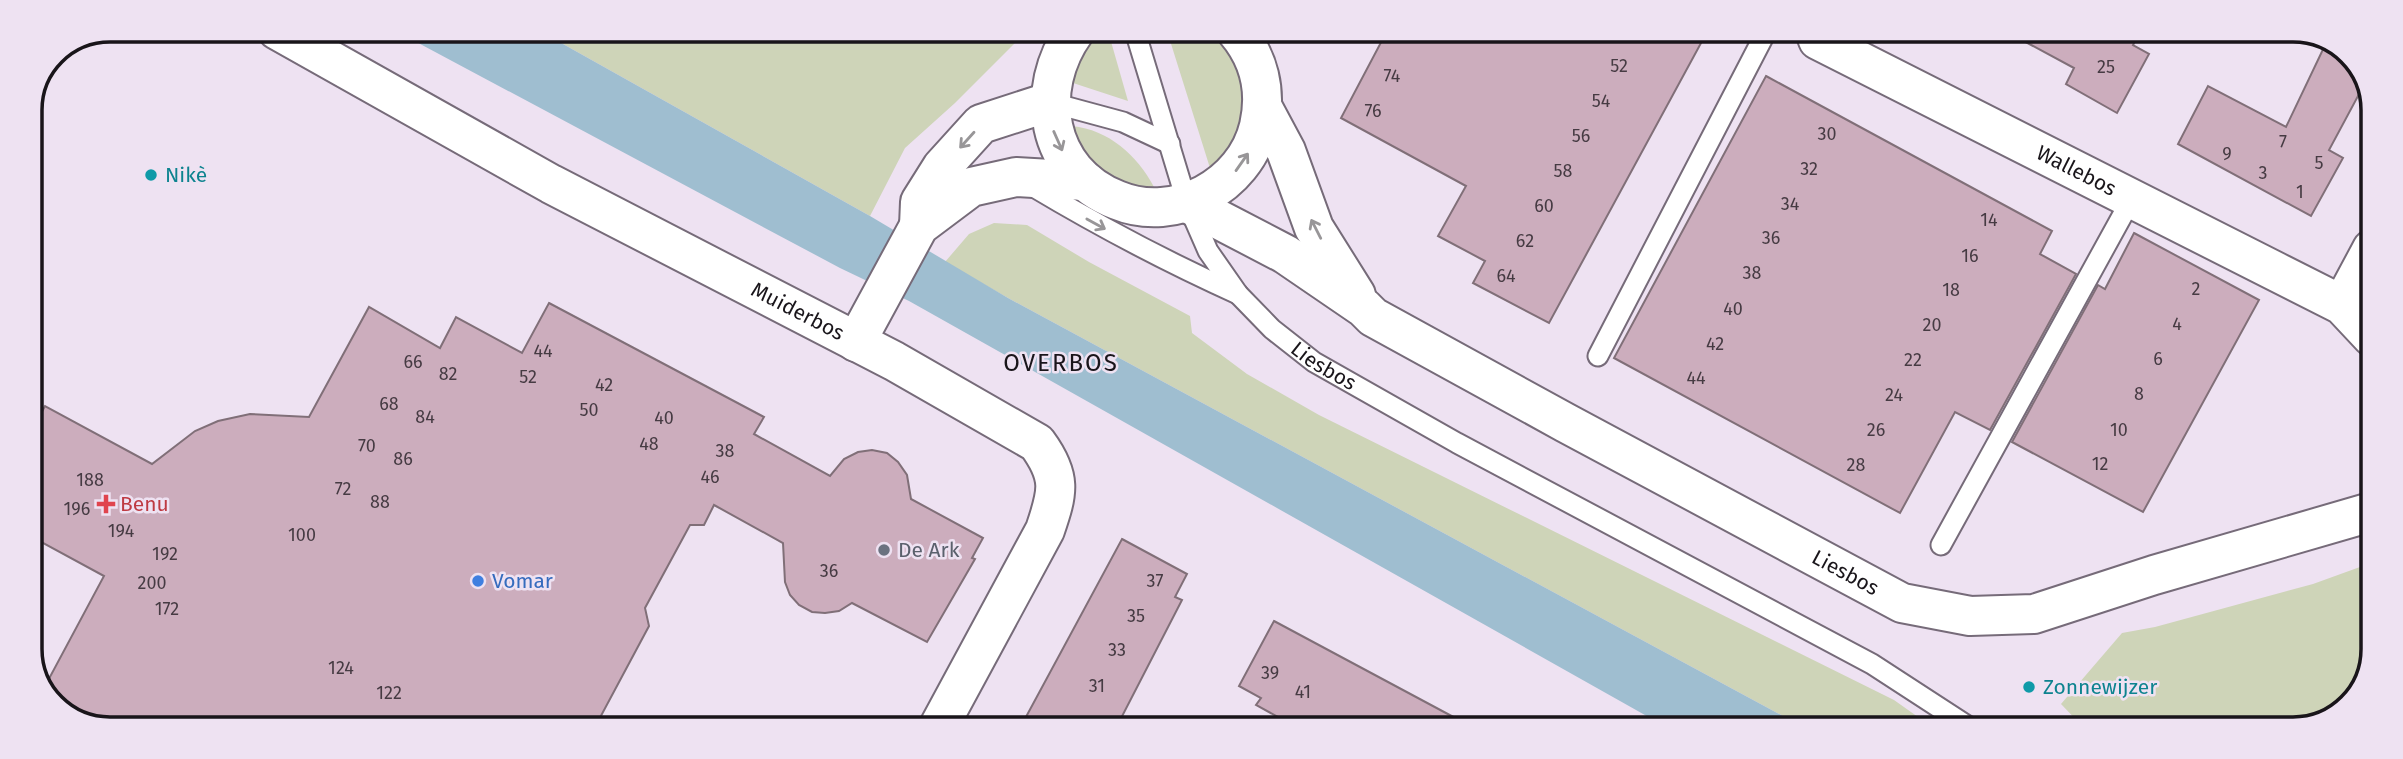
<svg xmlns="http://www.w3.org/2000/svg" width="2403" height="759" viewBox="0 0 2403 759" font-family="'Fira Sans',sans-serif">
	<style>
		.green { fill: #ced4b8 }
		.water { fill: #9fbed0 }
		.building { fill: #ccadbd; stroke: #806f78; stroke-width: 2 }
		.lines { fill: none; stroke-linecap: round; stroke-linejoin: round }
		.service-casing { stroke: #766b79; stroke-width: 23 }
		.minor-casing { stroke: #766b79; stroke-width: 42 }
		.service { stroke: #fff; stroke-width: 19 }
		.minor { stroke: #fff; stroke-width: 38 }
		.oneway { stroke: #989698 }
		.culture-dot { fill: #0f9aa8; stroke: #eee2f2; stroke-width: 2.5 }
		.health-dot { fill: #e0444e; stroke: #eee2f2; stroke-width: 2.5 }
		.worship-dot { fill: #6b7280; stroke: #eee2f2; stroke-width: 2.5 }
		.shop-dot { fill: #3f7fe0; stroke: #eee2f2; stroke-width: 2.5 }
		.labels { text-anchor: middle; stroke-width: 5; stroke-linejoin: round; paint-order: stroke }
		.number-label { font-size: 18px; fill: #463b43 }
		.street-label { font-size: 21px; fill: #19151a; stroke: #eee2f2 }
		.culture-label { font-size: 21px; fill: #0d838f; stroke: #eee2f2; text-anchor: start }
		.health-label { font-size: 21px; fill: #be3a42; stroke: #eee2f2; text-anchor: start }
		.worship-label { font-size: 21px; fill: #5b616d; stroke: #eee2f2; text-anchor: start }
		.shop-label { font-size: 21px; fill: #366cbe; stroke: #eee2f2; text-anchor: start }
		.quarter-label { font-size: 24px; letter-spacing: 2px; fill: #19151a; stroke: #eee2f2 }
		.rim { fill: none; stroke: #19151a; stroke-width: 3.5 }
	</style>
	<rect width="100%" height="100%" fill="#eee2f2"/>
	<!-- green -->
	<path class="green" d="M538 30 865 31 885 41 910 31H1027L955 103 905 148 870 216Z
		M1105 31H1108L1128 101 1070 82C1079 61 1085 44 1105 31Z
		M1167 31H1209C1219 40 1231 53 1236 65 1245 86 1244 120 1235 140 1231 152 1219 160 1210 168Z
		M1072 126C1109 130 1137 155 1154 187 1126 187 1099 175 1082 151 1077 144 1075 134 1072 126Z
		M994 223 1027 225 1089 262 1190 316 1192 333 1247 374 1319 415 1894 700 1935 729H1807L1008 298 945 262 969 234Z
		M2371 563 2370 671 2342 713 2294 729H2085L2061 704 2122 633 2155 627 2313 584Z"/>
	<!-- water -->
	<path class="water" d="M394 30H538L870 216 1008 298 1807 729 1668 728 909 301 840 268Z"/>
	<!-- building -->
	<path class="building" d="M1387 31 1707 32 1549 323 1473 283 1485 261 1438 236 1466 186 1341 118Z
		M2007 32H2140L2133 45 2149 54 2117 113 2066 84 2074 68Z
		M2327 41 2357 61 2365 83 2329 150 2343 158 2311 216 2178 144 2208 86 2286 127Z
		M1766 76 2052 231 2040 254 2076 274 1990 430 1955 412 1900 513 1614 358Z
		M2134 233 2259 300 2143 512 2012 442 2098 285 2105 289Z
		M549 303 764 417 754 434 830 476 844 459 858 452 872 450 887 453 898 462 907 475 911 499 983 538 972 558 975 559 927 642 852 603 839 611 825 613 812 612 799 605 790 595 785 582 783 543 714 505 704 525H690L645 608 649 626 595 727 88 726 49 702 44 688 104 576 30 536V434L45 406 152 464 195 431 218 421 250 414 309 417 369 307 440 348 456 317 522 353Z
		M1122 539 1187 574 1175 597 1182 600 1116 728H1020Z
		M1274 621 1345 659 1474 728H1298L1256 705 1261 698 1239 686Z"/>
	<g class="lines">
		<!-- service casing -->
		<g class="service-casing">
			<g id="service">
				<path id="s1" d="M1135 31 1187 203 1208 251 1238 294 1272 329 1314 362 1457 443 1872 664 1972 729"/>
				<path d="M1049 102 1123 122 1170 144"/>
				<path d="M1032 186C1099 226 1167 262 1238 294"/>
				<path d="M1598 356 1766 32"/>
				<path d="M1941 545 2132 198"/>
			</g>
		</g>
		<!-- minor casing -->
		<g class="minor-casing">
			<g id="minor">
				<path id="s2" d="M277 30 551 184 894 361 1037 443C1062 477 1058 492 1045 530L938 728"/>
				<path d="M1075 31C1033 89 1045 172 1117 200 1175 224 1245 186 1259 126 1267 91 1259 58 1236 31"/>
				<path id="s3" d="M1815 32 1818 40 2342 305 2372 337"/>
				<path d="M1263 108 1286 151 1314 228 1356 295"/>
				<path id="s4" d="M1187 203 1285 254 1364 308 1373 317 1566 423 1902 603 1970 616 2034 614 2154 575 2371 512"/>
				<path d="M919 226 920 202 942 167 981 124 1049 102"/>
				<path d="M2342 305 2372 249"/>
				<path d="M856 342 919 226 971 187 1016 177 1085 181"/>
			</g>
		</g>
		<!-- service -->
		<use href="#service" class="service"/>
		<!-- minor -->
		<use href="#minor" class="minor"/>
	</g>
	<!-- one-way arrows -->
	<defs><path id="oneway-shaft" d="M-6 0H5M1.5-3L5.5 0L1.5 3" fill="none" stroke-width="1.6" stroke-linecap="round" stroke-linejoin="round" transform="scale(1.75)"/></defs>
	<g class="oneway">
		<use href="#oneway-shaft" transform="translate(967 140) rotate(132)"/>
		<use href="#oneway-shaft" transform="translate(1058 141) rotate(66)"/>
		<use href="#oneway-shaft" transform="translate(1242 162) rotate(-55)"/>
		<use href="#oneway-shaft" transform="translate(1096 224) rotate(29)"/>
		<use href="#oneway-shaft" transform="translate(1316 229) rotate(-117)"/>
	</g>
	<!-- markers -->
	<g class="culture-dot">
		<circle cx="151" cy="175" r="7"/>
		<circle cx="2029" cy="687" r="7"/>
	</g>
	<path class="health-dot" d="M102.5 493.5h7v7h7v7h-7v7h-7v-7h-7v-7h7z"/>
	<circle class="worship-dot" cx="884" cy="550" r="7"/>
	<circle class="shop-dot" cx="478" cy="581" r="7"/>
	<g class="labels">
		<!-- number labels -->
		<g class="number-label">
			<text x="1619" y="72">52</text>
			<text x="2106" y="73">25</text>
			<text x="1392" y="82">74</text>
			<text x="1601" y="107">54</text>
			<text x="1373" y="117">76</text>
			<text x="1827" y="140">30</text>
			<text x="1581" y="142">56</text>
			<text x="2283" y="148">7</text>
			<text x="2227" y="160">9</text>
			<text x="2319" y="169">5</text>
			<text x="1809" y="175">32</text>
			<text x="1563" y="177">58</text>
			<text x="2263" y="179">3</text>
			<text x="2300" y="198">1</text>
			<text x="1790" y="210">34</text>
			<text x="1544" y="212">60</text>
			<text x="1989" y="226">14</text>
			<text x="1771" y="244">36</text>
			<text x="1525" y="247">62</text>
			<text x="1970" y="262">16</text>
			<text x="1752" y="279">38</text>
			<text x="1506" y="282">64</text>
			<text x="2196" y="295">2</text>
			<text x="1951" y="296">18</text>
			<text x="1733" y="315">40</text>
			<text x="2177" y="330">4</text>
			<text x="1932" y="331">20</text>
			<text x="1715" y="350">42</text>
			<text x="543" y="357">44</text>
			<text x="2158" y="365">6</text>
			<text x="1913" y="366">22</text>
			<text x="413" y="368">66</text>
			<text x="448" y="380">82</text>
			<text x="528" y="383">52</text>
			<text x="1696" y="384">44</text>
			<text x="604" y="391">42</text>
			<text x="2139" y="400">8</text>
			<text x="1894" y="401">24</text>
			<text x="389" y="410">68</text>
			<text x="589" y="416">50</text>
			<text x="425" y="423">84</text>
			<text x="664" y="424">40</text>
			<text x="1876" y="436">26</text>
			<text x="2119" y="436">10</text>
			<text x="649" y="450">48</text>
			<text x="367" y="452">70</text>
			<text x="725" y="457">38</text>
			<text x="403" y="465">86</text>
			<text x="2100" y="470">12</text>
			<text x="1856" y="471">28</text>
			<text x="710" y="483">46</text>
			<text x="90" y="486">188</text>
			<text x="343" y="495">72</text>
			<text x="380" y="508">88</text>
			<text x="77" y="515">196</text>
			<text x="121" y="537">194</text>
			<text x="302" y="541">100</text>
			<text x="165" y="560">192</text>
			<text x="829" y="577">36</text>
			<text x="1155" y="587">37</text>
			<text x="152" y="589">200</text>
			<text x="167" y="615">172</text>
			<text x="1136" y="622">35</text>
			<text x="1117" y="656">33</text>
			<text x="341" y="674">124</text>
			<text x="1270" y="679">39</text>
			<text x="1097" y="692">31</text>
			<text x="1303" y="698">41</text>
			<text x="389" y="699">122</text>
		</g>
		<!-- street labels -->
		<g class="street-label">
			<text dy="7" stroke="none"><textPath href="#s3" startOffset="298">Wallebos</textPath></text>
			<text dy="7" stroke="none"><textPath href="#s2" startOffset="592">Muiderbos</textPath></text>
			<text dy="7" stroke="none"><textPath href="#s1" startOffset="397">Liesbos</textPath></text>
			<text dy="7" stroke="none"><textPath href="#s4" startOffset="756">Liesbos</textPath></text>
		</g>
		<!-- culture labels -->
		<g class="culture-label">
			<text x="165" y="182">Nikè</text>
			<text x="2043" y="694">Zonnewijzer</text>
		</g>
		<!-- health labels -->
		<g class="health-label">
			<text x="120" y="511">Benu</text>
		</g>
		<!-- worship labels -->
		<g class="worship-label">
			<text x="898" y="557">De Ark</text>
		</g>
		<!-- shop labels -->
		<g class="shop-label">
			<text x="492" y="588">Vomar</text>
		</g>
		<!-- quarter labels -->
		<g class="quarter-label">
			<text x="1061" y="371">OVERBOS</text>
		</g>
	</g>
	<!-- crop -->
	<path d="M0 0H2403V759H0ZM110 42H2293A68 68 0 0 1 2361 110V649A68 68 0 0 1 2293 717H110A68 68 0 0 1 42 649V110A68 68 0 0 1 110 42Z" fill="#eee2f2" fill-rule="evenodd"/>
	<path class="rim" d="M110 42H2293A68 68 0 0 1 2361 110V649A68 68 0 0 1 2293 717H110A68 68 0 0 1 42 649V110A68 68 0 0 1 110 42Z"/>
</svg>
